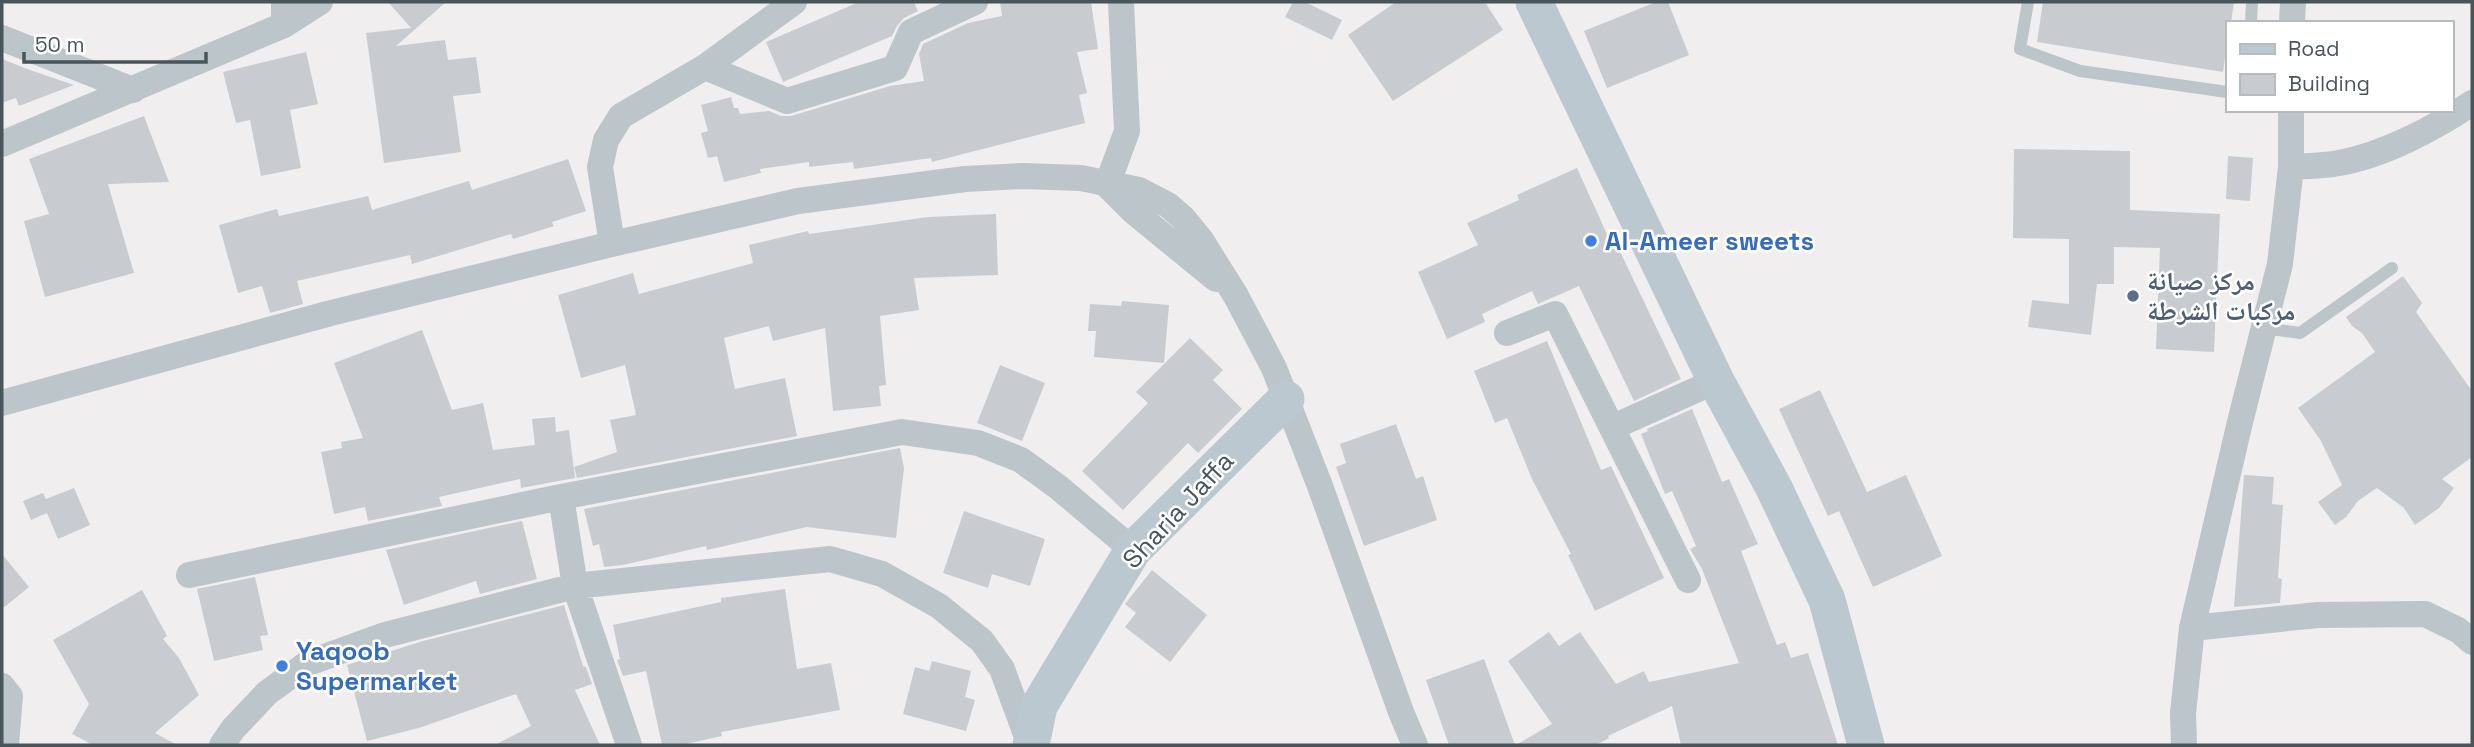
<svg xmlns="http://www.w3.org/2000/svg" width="2474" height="747" viewBox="0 0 2474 747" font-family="'Space Grotesk','Noto Naskh Arabic',sans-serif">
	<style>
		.building { fill: #c8ccd0 }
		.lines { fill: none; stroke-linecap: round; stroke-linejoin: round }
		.lane { stroke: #bbc5ca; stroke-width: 12 }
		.street { stroke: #bbc5ca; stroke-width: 26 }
		.secondary { stroke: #bbc8cf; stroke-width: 37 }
		.shop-dot { fill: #3f7fe0; stroke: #fff; stroke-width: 2.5 }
		.service-dot { fill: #5c6f8a; stroke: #fff; stroke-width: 2.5 }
		.labels { text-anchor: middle; stroke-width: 5; stroke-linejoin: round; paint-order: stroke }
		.shop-label { font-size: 26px; font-weight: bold; fill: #366cbe; stroke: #fff; text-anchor: start }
		.service-label { font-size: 26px; font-weight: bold; fill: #4e5e75; stroke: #fff; text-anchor: start }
		.street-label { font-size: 26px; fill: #48555a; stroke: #fff }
	</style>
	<rect width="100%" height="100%" fill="#f1eeef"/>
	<!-- building -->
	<path class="building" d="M388 2H446L396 46 445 40 448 60 476 57 481 93 453 96 461 152 384 163 366 33 411 28Z
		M859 2H914L918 11 904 18 897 26 892 36 783 82 766 42Z
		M1000 2H1091L1098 49 1077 52 1087 93 1079 95 1085 123 932 162 931 158 854 169 853 162 809 167V162L760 169 761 173 724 182 717 156 708 158 701 133 708 131 701 105 731 97 734 108H738L740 114 769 111 781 116H791L890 86 924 81 919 54 923 44 968 23 1002 16Z
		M1293 2H1305L1342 20 1332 40 1285 17Z
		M1396 2H1485L1503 30 1393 101 1348 35Z
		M1656 2H1668L1689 55 1607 88 1584 31Z
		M2043 2H2234L2231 23H2227V44L2223 72 2037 42Z
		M306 52 318 104 290 110 301 168 261 176 250 120 236 123 223 72Z
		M2 59 27 69 74 85 19 106 16 98 2 103Z
		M144 116 169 182 108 184 134 273 45 297 24 221 49 214 29 159Z
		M2014 149 2130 151V210L2220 214 2214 352 2156 349 2160 248 2114 247V284H2097L2091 335 2028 327 2032 300 2069 304V239L2013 238Z
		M2228 156 2253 158 2250 201 2226 199Z
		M568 159 586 211 552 222 554 226 513 239 511 234 412 264 410 255 297 281 303 304 270 313 262 286 238 293 219 225 277 209 279 216 368 196 372 210 469 181 472 190Z
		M1577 168 1610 241 1614 239 1681 379 1634 401 1579 286 1538 304 1532 291 1482 314 1485 322 1447 339 1418 272 1478 245 1467 223 1519 200 1517 195Z
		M996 214 998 275 914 278 919 310 880 316 886 385 879 386 881 406 833 411 825 328 773 341 769 326 724 338 735 389 785 378 797 436 577 478 574 467 617 452 610 420 636 415 625 365 581 378 558 295 633 273 639 294 753 263 749 245 808 231 809 234 928 217Z
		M2403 276 2422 303 2416 312 2472 391V457L2442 479 2454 488 2439 508 2415 525 2404 508 2377 488 2358 501 2346 517 2335 525 2318 502 2342 485 2321 441 2298 408 2375 352 2362 333 2352 326 2346 317Z
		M1122 301 1169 305 1164 363 1094 357 1096 331H1088L1090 304 1121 306Z
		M422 330 452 410 483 403 493 450 535 445 532 419 555 417 556 432 569 430 575 478 521 488 520 479 439 497 442 506 368 521 365 507 334 514 321 452 342 448 341 442 363 438 334 363Z
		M1190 338 1223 370 1213 380 1242 409 1198 453 1188 443 1123 510 1082 471 1148 403 1136 392Z
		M1547 341 1601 470 1611 466 1664 578 1595 611 1568 555 1571 554 1532 479 1507 418 1495 423 1474 371Z
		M1000 365 1045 383 1022 441 977 423Z
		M1820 390 1867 492 1906 475 1942 556 1873 587 1839 511 1828 516 1779 409Z
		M1692 409 1722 482 1729 479 1758 544 1741 551 1777 645 1785 642 1791 658 1808 653 1838 745H1681L1672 706 1608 736 1609 738 1596 745H1516L1552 724 1508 661 1549 632 1559 646 1580 632 1616 684 1644 671 1649 682 1739 663 1702 569 1690 549 1696 546 1672 491 1665 494 1641 434 1648 431 1647 429Z
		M1396 424 1416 479 1423 476 1437 520 1364 546 1336 467 1346 463 1340 444Z
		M900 448 904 468 896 538 807 527 707 550 706 546 623 565 604 567 599 544 593 546 584 509Z
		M2244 475 2274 477 2272 504 2283 505 2278 578 2282 579 2280 603 2234 607Z
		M74 488 90 525 58 539 47 513 31 520 23 501 43 493 46 499Z
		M964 511 1045 539 1030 586 992 574 988 588 943 573Z
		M522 521 537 579 480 594 476 581 404 605 386 550Z
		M2 554 29 587 2 609Z
		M1152 570 1207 615 1170 662 1125 627 1136 613 1125 604Z
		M255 577 268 635 260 636 263 650 214 661 197 589Z
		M785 589 797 669 831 663 840 710 721 732 722 736 681 745H662L646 671 623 676 617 660 620 659 613 625 721 602V598Z
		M142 590 167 636 163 639 179 658 199 695 155 733 177 745H93L72 734 89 704 53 640Z
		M564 605 583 666 586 667 592 684 575 690 600 745H495L531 726 516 694 419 728 367 741 347 665 423 641Z
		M1484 659 1515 745H1449L1426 680Z
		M932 661 971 671 965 697 975 700 966 731 903 714 915 667 929 671Z"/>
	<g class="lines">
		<!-- lane -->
		<path class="lane" d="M2028 2 2020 49 2080 71 2227 92
			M2251 23 2252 2
			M2264 328 2300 333 2392 268"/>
		<!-- street -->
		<path class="street" d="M2292 23 2293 2
			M284 25 320 2
			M2 38 133 90
			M705 67 787 101 895 68 911 32 975 2
			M2 144 284 25V2
			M2291 167C2307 166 2324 166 2339 163 2384 155 2435 128 2472 103
			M1107 185 1127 131 1121 2
			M1107 185 1134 212 1216 279
			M612 244 600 167 606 140 621 116 705 67 794 2
			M1507 333 1555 314 1688 580
			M2 403 331 313 612 244 798 201 965 179 1022 176 1081 178 1139 190 1168 205 1183 218 1201 240 1236 296 1274 368 1320 486 1401 712 1415 745
			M1613 427 1716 381
			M189 575 561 497
			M2192 628 2318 615 2425 614 2458 630 2472 642
			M2 686 10 696 6 745
			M222 745 233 729 267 693 308 663 385 635 575 586 830 559 882 574 939 606 982 641 1002 669 1030 745
			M629 745 575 586 561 497 902 432 978 443 1021 460 1058 487 1133 550
			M2184 745 2183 713 2192 628 2240 422 2280 264 2291 167V110"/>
		<!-- secondary -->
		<path class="secondary" d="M1534 2 1716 381 1774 488 1827 600 1866 745
			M1031 745 1039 706 1133 550 1286 399"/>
	</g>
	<!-- markers -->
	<g class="shop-dot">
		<circle cx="1591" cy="241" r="7"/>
		<circle cx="282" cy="666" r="7"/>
	</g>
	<circle class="service-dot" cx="2133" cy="296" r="7"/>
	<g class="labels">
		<!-- shop labels -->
		<g class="shop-label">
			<text x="1605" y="250">Al-Ameer sweets</text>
			<text x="296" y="660">Yaqoob<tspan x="296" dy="30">Supermarket</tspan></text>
		</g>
		<!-- service labels -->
		<g class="service-label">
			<text x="2147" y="290">مركز صيانة<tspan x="2147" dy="30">مركبات الشرطة</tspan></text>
		</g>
		<!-- street labels -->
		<g class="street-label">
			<text transform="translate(1178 510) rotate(-47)" y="9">Sharia Jaffa</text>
		</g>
	</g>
	<!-- border -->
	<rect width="2474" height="747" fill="none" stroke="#48555a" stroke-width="7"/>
	<!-- legend -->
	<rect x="2226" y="21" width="228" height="91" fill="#ffffff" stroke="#b6bbbd" stroke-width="2"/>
	<rect x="2240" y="44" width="35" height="10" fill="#bbc8cf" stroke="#b6bbbd" stroke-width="2"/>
	<text x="2288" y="56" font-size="21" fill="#48555a">Road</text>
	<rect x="2240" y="74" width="35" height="21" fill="#c8ccd0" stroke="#b6bbbd" stroke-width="2"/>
	<text x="2288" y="91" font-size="21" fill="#48555a">Building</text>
	<!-- scale -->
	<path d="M24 52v10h182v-10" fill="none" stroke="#48555a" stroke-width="3.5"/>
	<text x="35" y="52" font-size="21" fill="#48555a" stroke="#ffffff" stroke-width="5" paint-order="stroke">50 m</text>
</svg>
